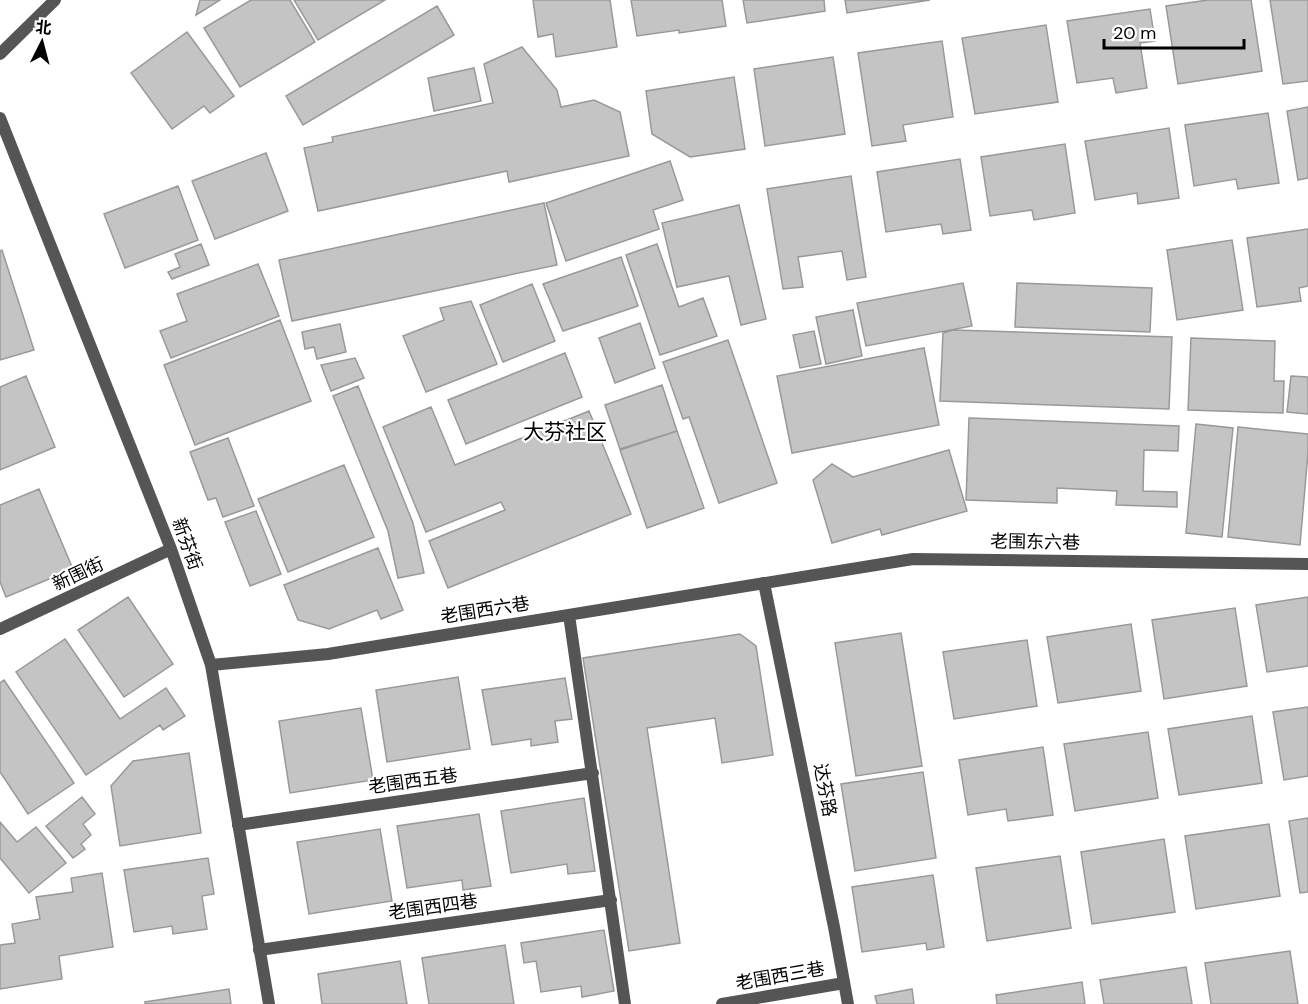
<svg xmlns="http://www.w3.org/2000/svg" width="1308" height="1004" viewBox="0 0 1308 1004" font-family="'DM Sans','Noto Sans SC',sans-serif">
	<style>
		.building { fill: #c4c4c4; stroke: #999; stroke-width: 1.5 }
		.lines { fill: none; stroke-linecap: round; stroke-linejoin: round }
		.lane { stroke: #555; stroke-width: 12 }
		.street { stroke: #555; stroke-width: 12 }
		.labels { text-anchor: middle; stroke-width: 4.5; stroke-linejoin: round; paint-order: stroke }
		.street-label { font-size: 18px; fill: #000; stroke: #fff }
		.quarter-label { font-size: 21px; fill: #000; stroke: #fff }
	</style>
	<rect width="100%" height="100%" fill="#fff"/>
	<!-- building -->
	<path class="building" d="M200 0H220L196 15Z
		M251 0H290L315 42 240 87 204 28Z
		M294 0H385L318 40Z
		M533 0H610L617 47 556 57 553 34 538 37Z
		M631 0H722L726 26 679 33V30L637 36Z
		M743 0H824L825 11 747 23Z
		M845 0H930L847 13Z
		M1208 0H1251L1262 71 1178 84 1166 6Z
		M1270 0H1308V81L1283 84Z
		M437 6 454 35 303 125 286 96Z
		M1150 9 1155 41 1140 43 1147 88 1116 93 1113 78 1077 83 1067 21Z
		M1046 25 1058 102 975 114 962 38Z
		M187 32 234 96 210 113 204 106 172 129 131 73Z
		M942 41 953 117 903 125 906 141 872 146 858 53Z
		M522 47 557 90 561 107 594 100 620 112 629 156 509 182 507 171 318 211 304 148 333 142 332 137 493 103 484 64Z
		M833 57 845 134 765 146 754 69Z
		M474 68 481 101 434 111 428 78Z
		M734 77 745 149 690 157 652 134 646 91Z
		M1308 107V178L1298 180 1287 111Z
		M1268 113 1279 183 1238 189 1236 179 1194 186 1185 125Z
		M1169 128 1179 198 1138 204 1137 193 1095 200 1085 141Z
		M1065 144 1075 213 1034 220 1032 210 990 216 981 157Z
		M266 153 288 211 215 239 192 181Z
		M960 159 971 230 943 234 941 224 886 232 877 172Z
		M670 161 683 200 653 210 659 229 566 261 546 203Z
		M851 176 866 277 847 280 842 251 798 257 803 287 783 289 767 189Z
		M178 186 198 240 125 268 104 214Z
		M544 203 557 265 292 321 279 260Z
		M739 205 766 319 741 325 729 276 677 287 662 223Z
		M1308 229V286L1299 288 1301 301 1257 307 1247 238Z
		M1232 240 1243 310 1177 320 1167 250Z
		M201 244 209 265 172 279 168 272 180 267 175 254Z
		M657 244 679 307 703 298 717 336 660 355 626 255Z
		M2 250 34 350 0 360V251Z
		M621 257 638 306 563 331 543 284Z
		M258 264 279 316 171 358 160 331 187 321 177 294Z
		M963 283 972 326 866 346 857 303Z
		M1017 283 1152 288 1150 332 1015 327Z
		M532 284 555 341 503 362 480 305Z
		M471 301 497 364 426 392 403 336 444 320 440 308Z
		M853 310 862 356 826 364 816 317Z
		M280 320 311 401 195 445 164 365Z
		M640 323 655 368 615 383 599 338Z
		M340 324 346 352 317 359 314 347 305 349 302 332Z
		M953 330 1172 337 1169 409 940 401 943 333Z
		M814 331 821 364 800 368 793 335Z
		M1191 338 1275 341 1274 381H1284L1283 413 1188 410Z
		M728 340 777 483 719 503 689 417 683 419 663 362Z
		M924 348 939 425 792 453 777 376Z
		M565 353 582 397 466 444 448 400Z
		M355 358 364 378 331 391 321 365Z
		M26 376 55 447 0 470V387Z
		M1291 376 1308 377V414L1287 412Z
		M662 385 677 431 620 449 605 405Z
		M358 386 413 523 424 573 398 578 388 531 333 396Z
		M431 407 455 465 589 411 631 514 448 588 429 541 505 510 501 502 426 532 383 427Z
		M969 418 1179 426 1178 451 1144 450 1143 491 1177 492V507L1116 505 1117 491 1057 488V503L966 500Z
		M1196 424 1233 428 1222 537 1186 533Z
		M1238 427 1308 434V453L1300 545 1228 537Z
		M677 431 704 508 647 528 620 450Z
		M228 438 254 506 223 517 216 498 208 500 190 452Z
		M949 450 967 511 882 535 880 529 832 543 813 480 832 464 853 477Z
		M344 465 374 537 288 572 258 499Z
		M39 489 73 569 6 597 0 582V505Z
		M256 511 281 574 250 586 225 522Z
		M378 548 403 610 381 619 377 610 329 629 298 620 284 585Z
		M128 597 173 664 124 697 78 630Z
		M1308 597V666L1267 672 1256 605Z
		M1235 608 1247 686 1164 699 1152 620Z
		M1131 624 1141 691 1058 703 1047 637Z
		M901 633 922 766 856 776 835 643Z
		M740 634 756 646 773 755 722 763 715 718 647 728 680 943 629 951 583 658Z
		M65 639 120 719 166 688 185 716 163 730 160 725 86 775 16 672Z
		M1027 640 1037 706 954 719 943 652Z
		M458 677 470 749 387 762 376 690Z
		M565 678 572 719 555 721 558 742 531 746V739L492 745 482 690Z
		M4 680 74 783 28 814 0 772V683Z
		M1308 707V776L1284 780 1273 712Z
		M361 708 373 780 290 793 279 721Z
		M1252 716 1262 783 1179 795 1168 729Z
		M1148 732 1158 798 1075 811 1064 744Z
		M1043 747 1053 815 1008 821 1006 809 968 815 959 760Z
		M189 753 201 833 120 846 111 786 133 761Z
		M923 772 936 858 855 871 841 784Z
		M82 797 95 814 83 824 91 835 81 844 85 849 73 858 46 826Z
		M584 798 595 871 568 874 567 864 511 873 501 811Z
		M479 814 491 886 463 890 462 880 407 888 397 826Z
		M1308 818V892L1300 893 1289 821Z
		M0 822 17 842 36 827 66 863 29 893 0 858Z
		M1269 824 1280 896 1196 909 1185 836Z
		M380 829 392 901 309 914 297 842Z
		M1164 839 1175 912 1092 924 1081 852Z
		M1060 856 1071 928 987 941 976 868Z
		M208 858 214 894 202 896 207 929 173 934 172 926 134 932 124 870Z
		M102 873 113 947 59 956 62 979 0 989V945L15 943 12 924 40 919 36 897 73 892 71 878Z
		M933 875 944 947 927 950 926 943 862 952 852 887Z
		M604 930 614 991 582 997 581 986 541 992 536 961 524 963 521 943Z
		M505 945 514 1004H429L422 958Z
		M1290 951 1298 1004H1211L1205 963Z
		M400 961 407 1004H322L318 974Z
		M1186 967 1192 1004H1104L1100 980Z
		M1082 982 1085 1004H997L996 995Z
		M229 989 231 1004H145V1002Z
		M912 989 914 1004H877L875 996Z"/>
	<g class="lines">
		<!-- lane -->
		<path class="lane" d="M569 615 625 1004
			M211 665 328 654 913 559 1308 564
			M238 825 593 773
			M259 950 611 900
			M722 1004 844 983"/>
		<!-- street -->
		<path class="street" d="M0 54 55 0
			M0 118 171 549 211 665 269 1004
			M764 583 834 927 848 1004
			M0 629 171 549"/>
	</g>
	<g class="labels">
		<!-- street labels -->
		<g class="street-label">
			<text transform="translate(1035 542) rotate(1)" y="6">老围东六巷</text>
			<text transform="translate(187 544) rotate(70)" y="6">新芬街</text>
			<text transform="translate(78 574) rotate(-25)" y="6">新围街</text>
			<text transform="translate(485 610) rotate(-9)" y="6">老围西六巷</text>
			<text transform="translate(413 781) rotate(-8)" y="6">老围西五巷</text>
			<text transform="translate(825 790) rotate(79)" y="6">达芬路</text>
			<text transform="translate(433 907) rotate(-8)" y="6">老围西四巷</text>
			<text transform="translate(780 976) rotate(-10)" y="6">老围西三巷</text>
		</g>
		<!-- quarter labels -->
		<g class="quarter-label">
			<text x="565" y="439">大芬社区</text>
		</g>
	</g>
	<!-- north arrow -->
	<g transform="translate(42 42) rotate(6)" stroke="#ffffff" stroke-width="4.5" paint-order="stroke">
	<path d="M0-4.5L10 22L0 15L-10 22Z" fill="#000000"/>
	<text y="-9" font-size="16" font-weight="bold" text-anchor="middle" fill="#000000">北</text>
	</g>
	<!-- scale -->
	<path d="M1104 39v9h140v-9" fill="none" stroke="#000000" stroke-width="3"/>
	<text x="1113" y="39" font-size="18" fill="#000000" stroke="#ffffff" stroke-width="4.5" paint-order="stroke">20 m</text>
</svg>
